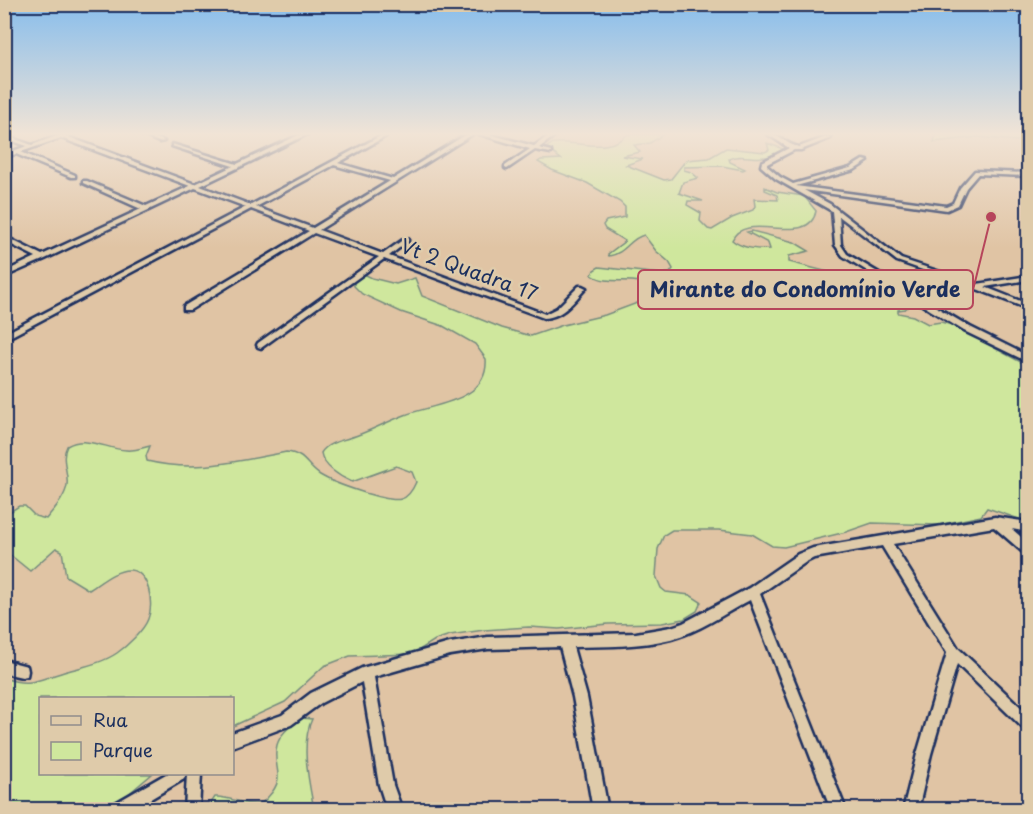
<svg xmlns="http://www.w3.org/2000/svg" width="1033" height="814" viewBox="0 0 1033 814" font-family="'Playpen Sans',sans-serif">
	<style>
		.green { fill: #cfe79d; stroke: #758b7e; stroke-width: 1.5 }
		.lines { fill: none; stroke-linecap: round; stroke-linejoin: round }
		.minor-casing { stroke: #1b2f5e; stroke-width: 5 }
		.minor { fill: #dfcbaa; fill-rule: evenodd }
		.labels { text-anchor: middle; stroke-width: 5; stroke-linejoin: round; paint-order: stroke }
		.street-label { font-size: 20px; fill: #1b2f5e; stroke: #dfcbaa }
		.leader { fill: none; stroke: #b6455b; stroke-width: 2 }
		.callout-dot { fill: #b6455b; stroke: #dfcbaa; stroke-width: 2 }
		.callout { fill: #dfcbaa; stroke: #b6455b; stroke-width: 2 }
		.callout-label { font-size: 21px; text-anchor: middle; font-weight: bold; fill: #1b2f5e }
	</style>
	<rect width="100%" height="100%" fill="#e0c4a4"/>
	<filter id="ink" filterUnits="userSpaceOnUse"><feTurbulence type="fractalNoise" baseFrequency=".0167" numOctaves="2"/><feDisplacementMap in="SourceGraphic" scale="12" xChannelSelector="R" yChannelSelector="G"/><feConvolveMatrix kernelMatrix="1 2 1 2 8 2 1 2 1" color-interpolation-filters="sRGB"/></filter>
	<g filter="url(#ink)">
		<!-- green -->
		<path class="green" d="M628 134H664L650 143 634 145 640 152 622 156 643 159 626 165 664 180 671 179 686 160 709 158 726 148 765 152 769 150 767 143 783 149C761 166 745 151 729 159L730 162 745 169 743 170 722 166 684 167V170L691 172 698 178 683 182 679 193 703 201H688L687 205 701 213 700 221 708 229 712 230 732 218 753 210 755 206 754 199 778 200 777 195 765 190V187L777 192 804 196 816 211C809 249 745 209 732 240 741 248 758 250 770 249L768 243 747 232 752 231 794 242 809 251 789 256V262L832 273 864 291 907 301 912 304 905 309 898 310V313L913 316 928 324 941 322 952 325 1028 366V522L987 508 981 516 938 525 872 523 846 532 784 547 772 546 752 534 719 530H672L664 535 658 549 656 576 661 588 666 592 690 595 701 602 697 611 684 619 662 623 608 624 559 629 529 627 484 630 450 635 435 640 413 654 350 656 324 666 285 702 233 726 232 698H40V774H152L126 796 101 809H5L4 678C30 687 37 680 61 673 80 667 101 664 117 653 127 646 144 630 148 619 154 605 150 572 130 570 116 569 100 583 89 590L66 576 62 551 56 548 30 571 9 554 5 555V515L19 506H25L35 516 46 519C54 509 65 498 67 485 69 472 60 459 67 446 86 435 106 449 126 450 134 451 142 448 150 446L146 456 147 461C195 473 239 461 286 452 306 454 306 466 320 475 333 483 388 503 401 499 409 497 413 489 416 482L412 472 396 466 352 482C340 477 323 466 321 453 328 441 346 440 358 435 374 429 389 421 405 415 433 404 489 402 486 359L475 344 443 326 401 312 362 294 354 286V274L360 272 372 278 396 284 415 278 422 296 502 328 531 336 563 325 605 315 651 298 655 291C638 272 611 288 592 275L594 270 599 267 661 274 670 273 673 269 669 262 656 251 644 235C630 238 625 254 609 256L608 254 625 241 605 229 603 225 606 221 625 217V207L620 202 587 183 552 170 538 162 541 160 561 159 546 148 553 143C578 140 607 155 628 134Z
			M936 134H1028V142L978 137 934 142Z
			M301 718 312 719C300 744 309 783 314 809H248L237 806 214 810 209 806 215 797C229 796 242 805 256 804 260 804 265 801 268 797 288 776 271 767 277 745 281 732 291 726 301 718Z"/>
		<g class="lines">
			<!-- minor casing -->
			<g class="minor-casing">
				<path id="minor" d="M67 134 66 136 195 184 233 166 172 146V144L237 164 301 134H308L200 186 251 205 384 134H390L338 163 393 179 467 134H473L319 230 383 254 404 239H408V241L389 256 545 314 557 308 579 286H582L586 288C574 301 563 317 544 318L384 259 261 348 258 347 257 345 258 343 379 257 314 233 190 310H184V306L309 231 251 209 4 340V334L246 207 195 188 45 259 4 277V272L36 257 4 241V236L42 255 141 209 83 183V181H87L146 206 190 186 61 138 21 152 75 175V177H71L16 154 4 157V154L27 146 4 138V135L32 145 59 135ZM334 165 390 181 313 228 256 207Z
					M140 134H147L164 141 159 142Z
					M479 134H488L534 146 551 134H557L539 148 551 151V153L535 150 507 169 505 168V166L530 149Z
					M767 134C779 134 787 145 799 147L826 137 831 138 801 150H794L767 164V166L780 177 793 184 850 168 863 160 868 161 854 170 796 186 946 206 953 203 960 188 975 171 1028 173V175L1027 176 978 174 966 188 958 205 947 210 804 190 830 204 901 259 977 284 1028 276V280L985 287 1028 304V309L974 288 897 261 839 216 841 245 847 254 970 327 1028 356V362L964 331 843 256 835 245 832 211 776 179 761 166 762 162 789 148Z
					M995 517 1028 522V532L1012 529 1028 543V554L1024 553 994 527 893 544 958 648 1028 714V730L1023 728 957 664 931 754 918 810H903L917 754 947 653 882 546 814 558 806 562 760 594 846 810H831L750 600C725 613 699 632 671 639 639 647 605 646 573 647L587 697 608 810H593L573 697 560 647 488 649 450 655 374 677 393 785 402 810H387L379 785 362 682 321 703 291 725 232 747V733L282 715 311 693 362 668 450 643 488 637 636 633 671 627 683 623 749 588 798 554 813 548Z
					M4 660 27 666 28 671 27 676 22 677 4 673Z
					M166 774H186L184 779 132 810H110L112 805Z
					M187 774H201L199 810H185Z"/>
			</g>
			<!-- minor -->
			<use href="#minor" class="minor"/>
		</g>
	</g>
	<!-- sky -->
	<linearGradient id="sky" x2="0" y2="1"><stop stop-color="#87bdec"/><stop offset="0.54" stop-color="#f1e4d6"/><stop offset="1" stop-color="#f1e4d6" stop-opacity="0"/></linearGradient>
	<rect width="1033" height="248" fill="url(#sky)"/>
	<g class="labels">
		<!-- street labels -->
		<g class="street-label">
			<text transform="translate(469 270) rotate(20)" y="7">Vt 2 Quadra 17</text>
		</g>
	</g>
	<!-- callouts -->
	<path class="leader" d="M991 217L973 290"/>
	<circle class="callout-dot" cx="991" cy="217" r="6"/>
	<rect class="callout" x="638" y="270" width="335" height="39" rx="6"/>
	<g class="callout-label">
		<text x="805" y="297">Mirante do Condomínio Verde</text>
	</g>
	<!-- margin -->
	<rect width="1033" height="814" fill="none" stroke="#dfcbaa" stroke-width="24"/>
	<rect x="12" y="12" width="1009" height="790" fill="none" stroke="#1b2f5e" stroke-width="2" filter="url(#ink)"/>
	<!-- legend -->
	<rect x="39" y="697" width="195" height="78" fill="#dfcbaa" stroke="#918d8c" stroke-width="1.5"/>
	<rect x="51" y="716" width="30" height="9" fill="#dfcbaa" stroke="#918d8c" stroke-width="1.5"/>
	<text x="93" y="727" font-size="18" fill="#1b2f5e">Rua</text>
	<rect x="51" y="742" width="30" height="18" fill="#cfe79d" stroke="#918d8c" stroke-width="1.5"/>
	<text x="93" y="757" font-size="18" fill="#1b2f5e">Parque</text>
</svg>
